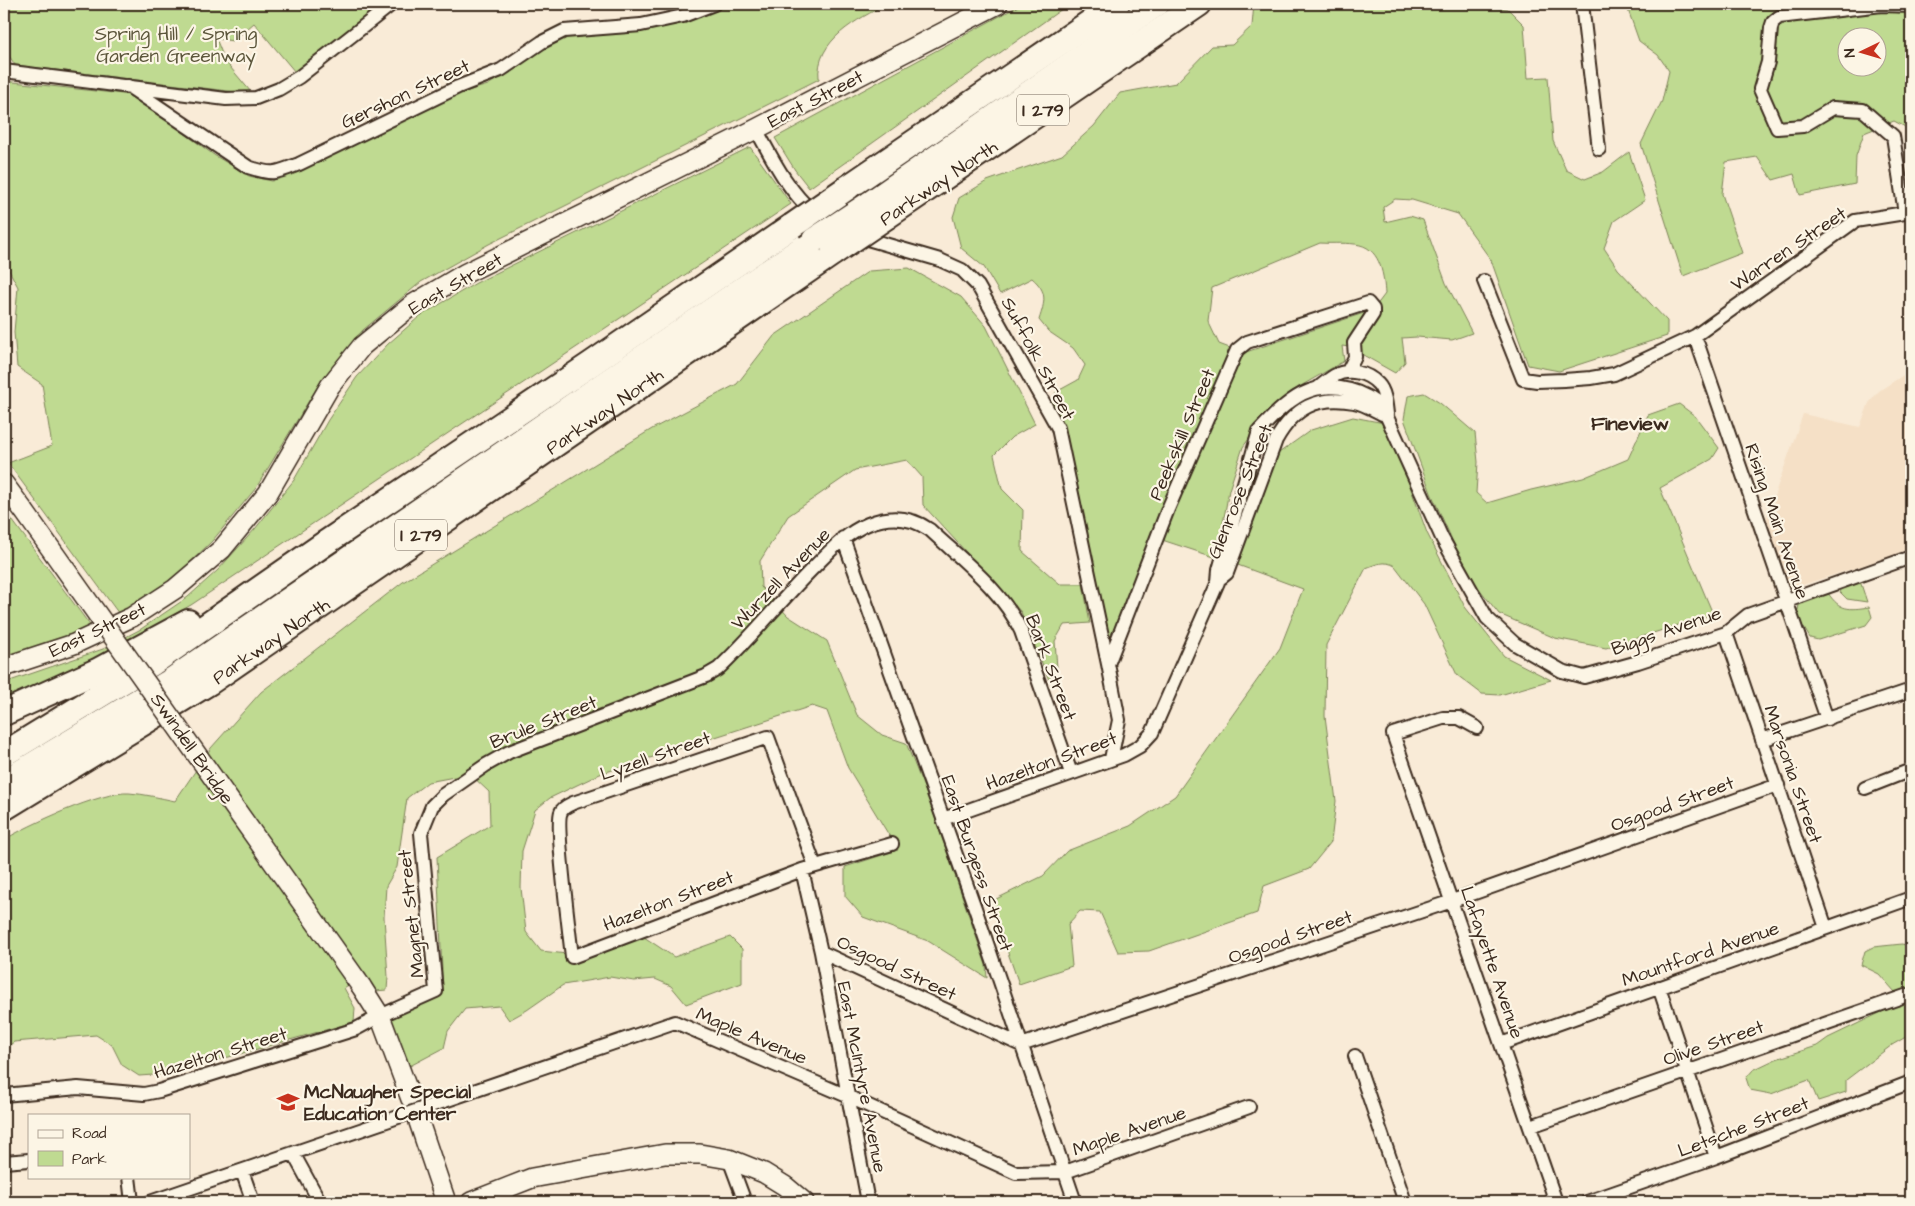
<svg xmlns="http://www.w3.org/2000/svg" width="1915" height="1206" viewBox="0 0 1915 1206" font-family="'Architects Daughter',sans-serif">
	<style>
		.built { fill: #f5e0c6 }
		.green { fill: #bfda91; stroke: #7d8258; fill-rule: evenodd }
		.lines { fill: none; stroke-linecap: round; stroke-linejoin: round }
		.street-casing { stroke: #3b2a1e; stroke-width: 16 }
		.secondary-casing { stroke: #3b2a1e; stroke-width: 22 }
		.highway-casing { stroke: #3b2a1e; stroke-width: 28 }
		.street { stroke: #fcf5e5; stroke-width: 12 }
		.secondary { stroke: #fcf5e5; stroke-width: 19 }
		.highway { stroke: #fcf5e5; stroke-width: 24 }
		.street-bridge-casing { stroke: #3b2a1e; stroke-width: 16; stroke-linecap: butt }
		.secondary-bridge-casing { stroke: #3b2a1e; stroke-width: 22; stroke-linecap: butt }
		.highway-bridge-casing { stroke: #3b2a1e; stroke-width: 28; stroke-linecap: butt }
		.street-bridge { stroke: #fcf5e5; stroke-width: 12 }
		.secondary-bridge { stroke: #fcf5e5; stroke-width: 19 }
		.highway-bridge { stroke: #fcf5e5; stroke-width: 24 }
		.labels { text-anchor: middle; stroke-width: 4.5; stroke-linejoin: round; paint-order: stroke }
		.shield { fill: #fcf5e5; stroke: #75675a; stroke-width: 1 }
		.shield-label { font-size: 18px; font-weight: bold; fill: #3b2a1e }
		.park-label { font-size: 19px; fill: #5c563b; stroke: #fcf5e5 }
		.street-label { font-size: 19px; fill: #3b2a1e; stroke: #fcf5e5 }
		.poi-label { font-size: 19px; font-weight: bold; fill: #3b2a1e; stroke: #fcf5e5; text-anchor: start }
		.neighbourhood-label { font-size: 20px; font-weight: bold; fill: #3b2a1e; stroke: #fcf5e5 }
	</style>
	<rect width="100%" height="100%" fill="#f9ebd7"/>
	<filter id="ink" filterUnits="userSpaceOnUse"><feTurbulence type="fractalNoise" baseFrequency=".02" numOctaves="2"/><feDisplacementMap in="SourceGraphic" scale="10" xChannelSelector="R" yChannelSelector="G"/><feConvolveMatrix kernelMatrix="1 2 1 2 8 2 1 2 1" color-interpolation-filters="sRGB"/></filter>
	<g filter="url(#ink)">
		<!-- built -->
		<path class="built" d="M1911 370V550L1793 588 1785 582 1765 522 1803 414 1860 427 1869 403 1879 391Z"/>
		<!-- green -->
		<path class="green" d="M4 4H381L295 72 254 23 233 41 219 39 217 41 225 61 251 92 236 91V92L15 65 4 48Z
			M732 4H887C858 19 815 40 819 79L489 244 421 282 363 330 322 379 256 488 213 540 168 584 119 614 8 463 52 446 42 384 17 367 14 332 18 287 4 261V81L132 95 214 155 249 176 272 181 454 95 488 85 554 40 570 35 684 21Z
			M1022 4H1069L809 188 795 170 775 138Z
			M1254 4H1463L1508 9 1524 25 1528 78 1548 77 1553 141 1566 170 1585 179 1603 172 1629 152 1645 200 1614 221 1604 248 1618 269 1667 321V336L1559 371 1528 365 1491 260 1458 214 1412 200 1395 199 1383 207 1385 222 1410 216 1423 220 1446 283 1472 333 1452 340 1417 337 1402 338 1405 362 1395 373 1349 347 1342 346 1344 361 1292 391 1266 415 1243 447 1229 490 1220 540 1214 557 1156 538 1117 632 1106 639 1049 407 1056 392 1078 380 1085 365 1073 348 1048 331 1039 320C1045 301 1048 292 1032 278L1000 294 984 267 961 248 953 217 959 198 987 181 1062 155 1094 126 1120 93 1176 83 1212 46 1232 45 1252 26ZM1320 243C1333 244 1348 242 1360 245 1381 250 1384 277 1385 294L1373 310 1243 353 1219 344 1208 321 1212 288Z
			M1626 4H1911V130L1894 121 1864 133 1856 156 1855 184 1800 195 1794 174 1773 180 1757 157 1726 162 1722 194 1742 253 1683 276 1641 144 1662 101 1669 71 1658 55 1639 41ZM1848 38H1878V68H1848Z
			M750 147 791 204 191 605 95 659 4 699V683L103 649 141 629 188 597 218 570 255 529 294 480 328 420 357 377 388 344 420 316 476 283Z
			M909 268 961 297 986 326 1035 424 1012 437 994 455 1002 489 1023 510 1022 551 1060 584H1083L1090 623 1064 625 1055 641 1057 668 1049 680 1021 612 923 505 922 477 907 460 855 470 788 516 760 561 761 587 788 616 827 641 857 715 882 735 906 743 929 800 986 965 987 978 928 941 863 917 845 896V867L898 850 848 768 827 711 812 706 600 774 550 798 535 810 522 851 521 888 526 932 541 951 584 956 641 935 674 957 730 937 742 949V983L686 1004 671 986 655 979 634 981 610 977 563 985 527 1010 509 1020 499 1006 465 1009 448 1031 444 1048 408 1067 389 1020 443 993 437 857 490 825 489 792 470 774 428 782 407 798 397 867 386 886 384 917 388 977 387 990 375 991 365 973 344 988 355 1008 354 1022 168 1074 139 1076 122 1065 112 1045 96 1035 14 1042 4 1049V840C28 825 102 791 129 793 145 794 160 798 175 801L211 748 261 692 403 582 652 429 737 384 774 336 869 271Z
			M1424 393 1440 403 1475 433 1478 462 1476 493 1487 503 1531 490 1583 478 1628 459 1648 415 1679 404 1695 416 1719 448 1712 459 1660 488 1713 614 1606 648 1555 638 1499 614 1467 573 1431 493 1404 419 1408 396Z
			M1353 417 1384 423 1402 464 1427 533 1465 607 1504 656 1551 680 1500 695 1482 694 1457 675 1424 604 1395 566C1385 560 1376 564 1366 568L1326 645 1325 716 1336 801 1331 842 1309 869 1264 886 1257 913 1149 951 1118 952 1100 912 1080 911 1068 924 1072 966 1019 984 990 902 1043 876 1067 851 1130 826 1175 796 1280 648 1303 589 1235 564 1276 455 1311 430Z
			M4 509 92 628 4 660Z
			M1860 581 1867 602 1847 599 1840 592 1843 587Z
			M1828 593C1840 611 1849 610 1869 607L1872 617 1866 625 1818 640 1810 638 1801 623 1796 610H1798L1799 605 1802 602Z
			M1902 944 1911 947V1034L1892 1045 1846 1080V1092L1818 1101 1809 1080 1771 1094 1750 1090 1746 1078 1753 1070 1776 1059 1817 1046 1828 1038 1890 1008 1895 992 1879 974 1861 965 1865 951 1873 947Z"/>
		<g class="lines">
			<!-- street casing -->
			<g class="street-casing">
				<path id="street" d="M1582 4 1599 149
					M4 71 226 99 256 98 279 89 299 77 392 4
					M128 86 248 167C273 175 274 174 299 164L458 87 501 70 542 42 564 31 641 25 683 16 714 4
					M756 129C773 160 788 191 815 214
					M1905 213 1893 136 1863 110 1833 108 1803 126 1777 128 1760 89 1768 62 1771 28 1773 22 1779 17 1882 5 1911 6
					M857 236 940 260 962 270 978 286 1058 428 1108 664 1119 720 1111 759
					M1484 281 1523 379 1537 381 1564 380 1591 378 1614 374 1695 336 1855 221 1911 212
					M1695 336 1827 719
					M1318 388C1323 384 1329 379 1334 376 1348 368 1367 372 1378 384 1385 391 1386 405 1387 414
					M843 538 975 908 1075 1202
					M1221 578 1227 573 1276 440C1294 408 1317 395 1354 402 1363 403 1374 410 1382 414
					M1726 633 1826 928
					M1108 664 1168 509 1237 350 1247 342 1368 303 1373 309V314L1354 343 1355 357 1348 371
					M1477 728 1459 718H1443L1393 734 1556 1202
					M1762 740 1911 690
					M1865 788 1911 770
					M943 819 1124 755 1140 746 1152 733 1218 582 1219 570 1259 431C1272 417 1285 403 1302 394 1326 382 1355 387 1375 402 1380 405 1384 412 1387 417L1442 538 1487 618 1515 644 1562 671 1584 677 1638 662 1726 633 1748 615 1911 557
					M815 866 768 737 573 803C569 805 563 807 561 812 555 823 570 937 572 957L802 870 892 844
					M802 870 821 952 868 1202
					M821 952 1021 1045 1452 901 1778 785
					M1659 987 1716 1157
					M1501 1044 1911 898
					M1355 1056 1405 1202
					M4 1095 78 1088 144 1094 159 1091 356 1029 380 1016 436 991 421 833 432 806 443 795 486 765 509 752 706 676 718 669C752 637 781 600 815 566 831 550 846 533 868 524 890 515 911 517 930 530 963 561 1002 590 1021 631L1071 773
					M427 1107 675 1022 847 1096 1016 1173 1065 1172 1249 1107
					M1531 1126 1908 995
					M293 1153 320 1202
					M729 1159 745 1202
					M4 1162 29 1160
					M242 1171 253 1202
					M129 1177 132 1202
					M150 1202 404 1115
					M1587 1202 1716 1157 1911 1082"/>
			</g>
			<!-- secondary casing -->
			<g class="secondary-casing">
				<path id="secondary" d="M4 484 24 511
					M4 667 74 644 132 617 175 589 222 549 268 493 330 386 362 346 412 305 466 273 756 129 998 4
					M361 986 380 1016 411 1099
					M419 1122 446 1202
					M471 1202 532 1178 665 1154H700L729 1159 764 1173 785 1186 804 1202"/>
			</g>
			<!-- highway casing -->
			<g class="highway-casing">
				<g id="highway">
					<path d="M847 188 1117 4"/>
					<path d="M869 204 1157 4"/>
					<path d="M886 217 1199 4"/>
					<path d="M4 713 97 671 188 622"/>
					<path d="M4 754 153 663 324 544 591 364 792 226"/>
					<path d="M4 782 169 682 814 240"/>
					<path id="s1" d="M4 808 210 682 833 253"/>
				</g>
			</g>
			<!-- street -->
			<use href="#street" class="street"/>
			<!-- secondary -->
			<use href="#secondary" class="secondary"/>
			<!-- highway -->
			<use href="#highway" class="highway"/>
			<!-- street-bridge casing -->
			<g class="street-bridge-casing">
				<path id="street-bridge" d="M404 1115 427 1107"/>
			</g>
			<!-- secondary-bridge casing -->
			<g class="secondary-bridge-casing">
				<path id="secondary-bridge" d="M24 511 361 986"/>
			</g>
			<!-- highway-bridge casing -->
			<g class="highway-bridge-casing">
				<path id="highway-bridge" d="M792 226 847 188
					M814 240 869 204
					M833 253 886 217"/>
			</g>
			<!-- street-bridge -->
			<use href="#street-bridge" class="street-bridge"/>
			<!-- secondary-bridge -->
			<use href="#secondary-bridge" class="secondary-bridge"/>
			<!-- highway-bridge -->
			<use href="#highway-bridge" class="highway-bridge"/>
		</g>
	</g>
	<!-- icons -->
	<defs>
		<g id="school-bare" transform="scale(1.725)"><path d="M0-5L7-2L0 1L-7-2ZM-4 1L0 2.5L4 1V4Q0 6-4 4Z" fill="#c8321e" stroke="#fcf5e5" stroke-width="2.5" paint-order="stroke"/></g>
	</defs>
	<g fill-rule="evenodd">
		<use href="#school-bare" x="288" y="1102"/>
	</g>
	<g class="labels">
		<!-- shield labels -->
		<g class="shield">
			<rect x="1017" y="94.5" width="52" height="31" rx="4"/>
			<rect x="395" y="519.5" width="52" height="31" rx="4"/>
		</g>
		<g class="shield-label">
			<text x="1043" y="116">I 279</text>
			<text x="421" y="541">I 279</text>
		</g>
		<!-- park labels -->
		<g class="park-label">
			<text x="176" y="40">Spring Hill / Spring<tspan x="176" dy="22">Garden Greenway</tspan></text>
		</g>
		<!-- street labels -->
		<g class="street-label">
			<text transform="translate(405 93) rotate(-25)" y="7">Gershon Street</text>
			<text transform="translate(815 98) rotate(-27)" y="7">East Street</text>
			<text transform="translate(938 182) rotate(-34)" y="7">Parkway North</text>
			<text transform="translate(1788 248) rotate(-34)" y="7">Warren Street</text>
			<text transform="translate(455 283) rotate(-30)" y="7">East Street</text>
			<text transform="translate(1039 358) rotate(62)" y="7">Suffolk Street</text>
			<text dy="7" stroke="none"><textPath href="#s1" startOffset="720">Parkway North</textPath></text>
			<text transform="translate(1181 434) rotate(-67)" y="7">Peekskill Street</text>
			<text transform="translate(1239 491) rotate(-68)" y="7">Glenrose Street</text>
			<text transform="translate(1778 521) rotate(71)" y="7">Rising Main Avenue</text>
			<text transform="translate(780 578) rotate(-46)" y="7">Wurzell Avenue</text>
			<text transform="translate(97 629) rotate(-25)" y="7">East Street</text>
			<text transform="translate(1666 630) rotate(-19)" y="7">Biggs Avenue</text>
			<text dy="7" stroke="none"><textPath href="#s1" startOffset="315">Parkway North</textPath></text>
			<text transform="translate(1052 667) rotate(69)" y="7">Bark Street</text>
			<text transform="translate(543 721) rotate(-22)" y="7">Brule Street</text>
			<text transform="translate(193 748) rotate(55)" y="7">Swindell Bridge</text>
			<text transform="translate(655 755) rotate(-19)" y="7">Lyzell Street</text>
			<text transform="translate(1051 760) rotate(-20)" y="7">Hazelton Street</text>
			<text transform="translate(1794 774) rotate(71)" y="7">Marsonia Street</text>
			<text transform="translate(1672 803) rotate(-20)" y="7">Osgood Street</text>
			<text transform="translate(978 863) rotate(71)" y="7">East Burgess Street</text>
			<text transform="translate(668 900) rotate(-21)" y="7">Hazelton Street</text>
			<text transform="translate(410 914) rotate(-96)" y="7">Magnet Street</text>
			<text transform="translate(1290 936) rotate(-19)" y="7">Osgood Street</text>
			<text transform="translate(1700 953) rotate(-19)" y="7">Mountford Avenue</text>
			<text transform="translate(1493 962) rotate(71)" y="7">Lafayette Avenue</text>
			<text transform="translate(897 967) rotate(25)" y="7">Osgood Street</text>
			<text transform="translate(752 1035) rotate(23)" y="7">Maple Avenue</text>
			<text transform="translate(1713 1042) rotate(-19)" y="7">Olive Street</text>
			<text transform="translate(220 1052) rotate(-17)" y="7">Hazelton Street</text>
			<text transform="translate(863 1077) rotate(79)" y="7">East McIntyre Avenue</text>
			<text transform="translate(1743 1126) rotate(-21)" y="7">Letsche Street</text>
			<text transform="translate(1129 1130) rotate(-19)" y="7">Maple Avenue</text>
		</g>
		<!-- poi labels -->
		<g class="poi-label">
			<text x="304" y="1098">McNaugher Special<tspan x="304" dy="22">Education Center</tspan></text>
		</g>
		<!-- neighbourhood labels -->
		<g class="neighbourhood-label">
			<text x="1630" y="430">Fineview</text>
		</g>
	</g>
	<!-- margin -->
	<rect width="1915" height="1206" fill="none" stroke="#fcf5e5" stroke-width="20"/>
	<rect x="10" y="10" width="1895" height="1186" fill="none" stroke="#3b2a1e" stroke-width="2" filter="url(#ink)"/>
	<!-- legend -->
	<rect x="28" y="1114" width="162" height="65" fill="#fcf5e5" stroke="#afa495"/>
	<rect x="38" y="1130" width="25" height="8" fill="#fcf5e5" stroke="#afa495"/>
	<text x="72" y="1138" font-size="15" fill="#3b2a1e">Road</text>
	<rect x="38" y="1151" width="25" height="15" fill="#bfda91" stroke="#afa495"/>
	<text x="72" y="1164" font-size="15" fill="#3b2a1e">Park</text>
	<!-- north arrow -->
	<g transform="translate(1862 52) rotate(265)"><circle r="24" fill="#fcf5e5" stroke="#afa495"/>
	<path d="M0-4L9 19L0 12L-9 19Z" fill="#c8321e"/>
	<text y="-8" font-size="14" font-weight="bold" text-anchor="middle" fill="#3b2a1e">N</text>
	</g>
</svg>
